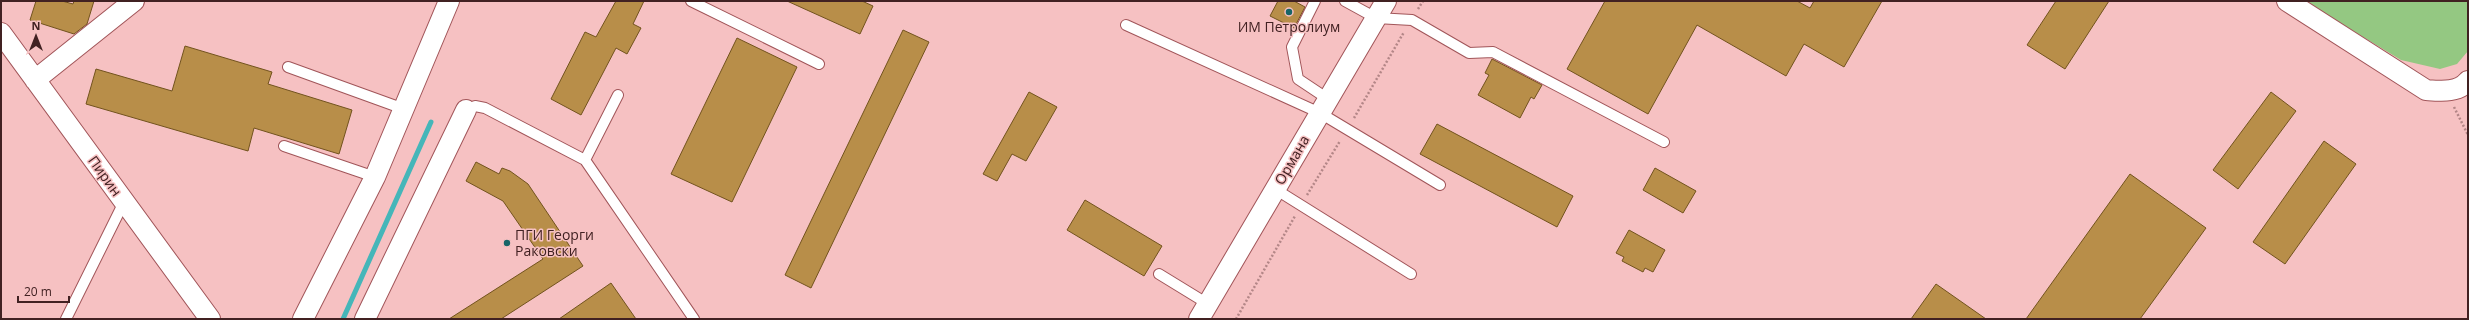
<svg xmlns="http://www.w3.org/2000/svg" width="2469" height="320" viewBox="0 0 2469 320" font-family="'Open Sans',sans-serif">
	<style>
		.green { fill: #94c882 }
		.lines { fill: none; stroke-linecap: round; stroke-linejoin: round }
		.stream { stroke: #45b6b9; stroke-width: 5 }
		.building { fill: #b88e49; stroke: #72531e }
		.lane-casing { stroke: #a15559; stroke-width: 12 }
		.street-casing { stroke: #a15559; stroke-width: 22 }
		.path { stroke: #b38687; stroke-width: 2.5; stroke-dasharray: 2 2; stroke-linecap: butt }
		.lane { stroke: #fff; stroke-width: 10 }
		.street { stroke: #fff; stroke-width: 20 }
		.poi-dot { fill: #176568; stroke: #f6c1c2; stroke-width: 1.5 }
		.labels { text-anchor: middle; stroke-width: 3; stroke-linejoin: round; paint-order: stroke }
		.poi-label { font-size: 14px; fill: #412122; stroke: #f6c1c2 }
		.street-label { font-size: 14px; fill: #412122; stroke: #f6c1c2 }
	</style>
	<rect width="100%" height="100%" fill="#f6c1c2"/>
	<!-- green -->
	<path class="green" d="M2304 1H2468V51L2457 64 2440 69 2401 60Z"/>
	<g class="lines">
		<!-- stream -->
		<path class="stream" d="M343 319 431 122"/>
	</g>
	<!-- building -->
	<path class="building" d="M36 1H62L73 4 74 1H94L87 24 74 34 30 20Z
		M616 1H644L633 24 641 28 627 54 616 48 581 115 551 99 585 32 596 37Z
		M787 1H862L873 6 860 34Z
		M1278 1H1294L1305 7 1294 28 1270 16Z
		M1605 1H1797L1810 8 1814 1H1882L1844 67 1804 44 1786 76 1697 25 1648 114 1567 69Z
		M2056 1H2109L2065 69 2027 45Z
		M903 30 929 42 811 288 785 275Z
		M737 38 797 67 732 202 671 174Z
		M185 46 272 72 268 84 352 110 339 154 254 128 248 151 86 104 96 69 172 91Z
		M1492 59 1542 85 1534 99 1531 97 1520 118 1478 95 1489 75 1485 73Z
		M1029 92 1057 107 1026 161 1012 154 997 181 983 174Z
		M2271 92 2296 111 2238 189 2213 170Z
		M1437 124 1573 196 1557 227 1420 154Z
		M2324 141 2356 164 2285 264 2253 242Z
		M476 162 499 174 502 168 510 171 528 184 583 266 501 319H449L543 259 503 201 466 181Z
		M1655 168 1696 191 1683 213 1643 190Z
		M2130 174 2206 228 2140 319H2026Z
		M1085 200 1162 246 1144 276 1067 230Z
		M1629 230 1665 250 1653 272 1645 268 1643 272 1622 261 1624 257 1616 253Z
		M611 283 636 319H559Z
		M1936 284 1986 319H1911Z"/>
	<g class="lines">
		<!-- lane casing -->
		<g class="lane-casing">
			<path id="lane" d="M691 1 819 64
				M1315 1 1292 47 1298 79 1328 99
				M1345 1 1376 18 1412 20 1469 53 1493 52 1664 142
				M1126 25 1320 113 1440 185
				M288 67 404 109
				M466 110 475 106 485 108 585 160 694 319
				M284 146 375 177
				M585 160 618 95
				M1275 189 1411 274
				M1159 274 1208 304
				M66 319 124 202"/>
		</g>
		<!-- street casing -->
		<g class="street-casing">
			<path id="street" d="M2287 1 2426 90C2441 91 2458 93 2468 81
				M1 33 210 319
				M35 80 134 1
				M303 319 375 177 449 1
				M365 319 466 110
				M1199 319 1386 1"/>
		</g>
		<!-- path -->
		<path class="path" d="M1418 9 1423 1
			M2454 107 2468 135
			M1354 118 1404 32
			M1307 195 1340 141
			M1236 319 1295 216"/>
		<!-- lane -->
		<use href="#lane" class="lane"/>
		<!-- street -->
		<use href="#street" class="street"/>
	</g>
	<!-- markers -->
	<g class="poi-dot">
		<circle cx="1289" cy="12" r="4"/>
		<circle cx="507" cy="243" r="4"/>
	</g>
	<g class="labels">
		<!-- poi labels -->
		<g class="poi-label">
			<text x="1289" y="32">ИМ Петролиум</text>
			<text x="515" y="240" text-anchor="start">ПГИ Георги<tspan x="515" dy="16">Раковски</tspan></text>
		</g>
		<!-- street labels -->
		<g class="street-label">
			<text transform="translate(1292 160) rotate(-60)" y="5">Ормана</text>
			<text transform="translate(105 176) rotate(54)" y="5">Пирин</text>
		</g>
	</g>
	<!-- border -->
	<rect width="2469" height="320" fill="none" stroke="#412122" stroke-width="4"/>
	<!-- north arrow -->
	<g transform="translate(36 36)" stroke="#f6c1c2" stroke-width="3" paint-order="stroke">
	<path d="M0-3L7 15L0 10L-7 15Z" fill="#412122"/>
	<text y="-6" font-size="11" font-weight="bold" text-anchor="middle" fill="#412122">N</text>
	</g>
	<!-- scale -->
	<path d="M18 296v6h51v-6" fill="none" stroke="#412122" stroke-width="2"/>
	<text x="24" y="296" font-size="12" fill="#412122" stroke="#f6c1c2" stroke-width="3" paint-order="stroke">20 m</text>
</svg>
